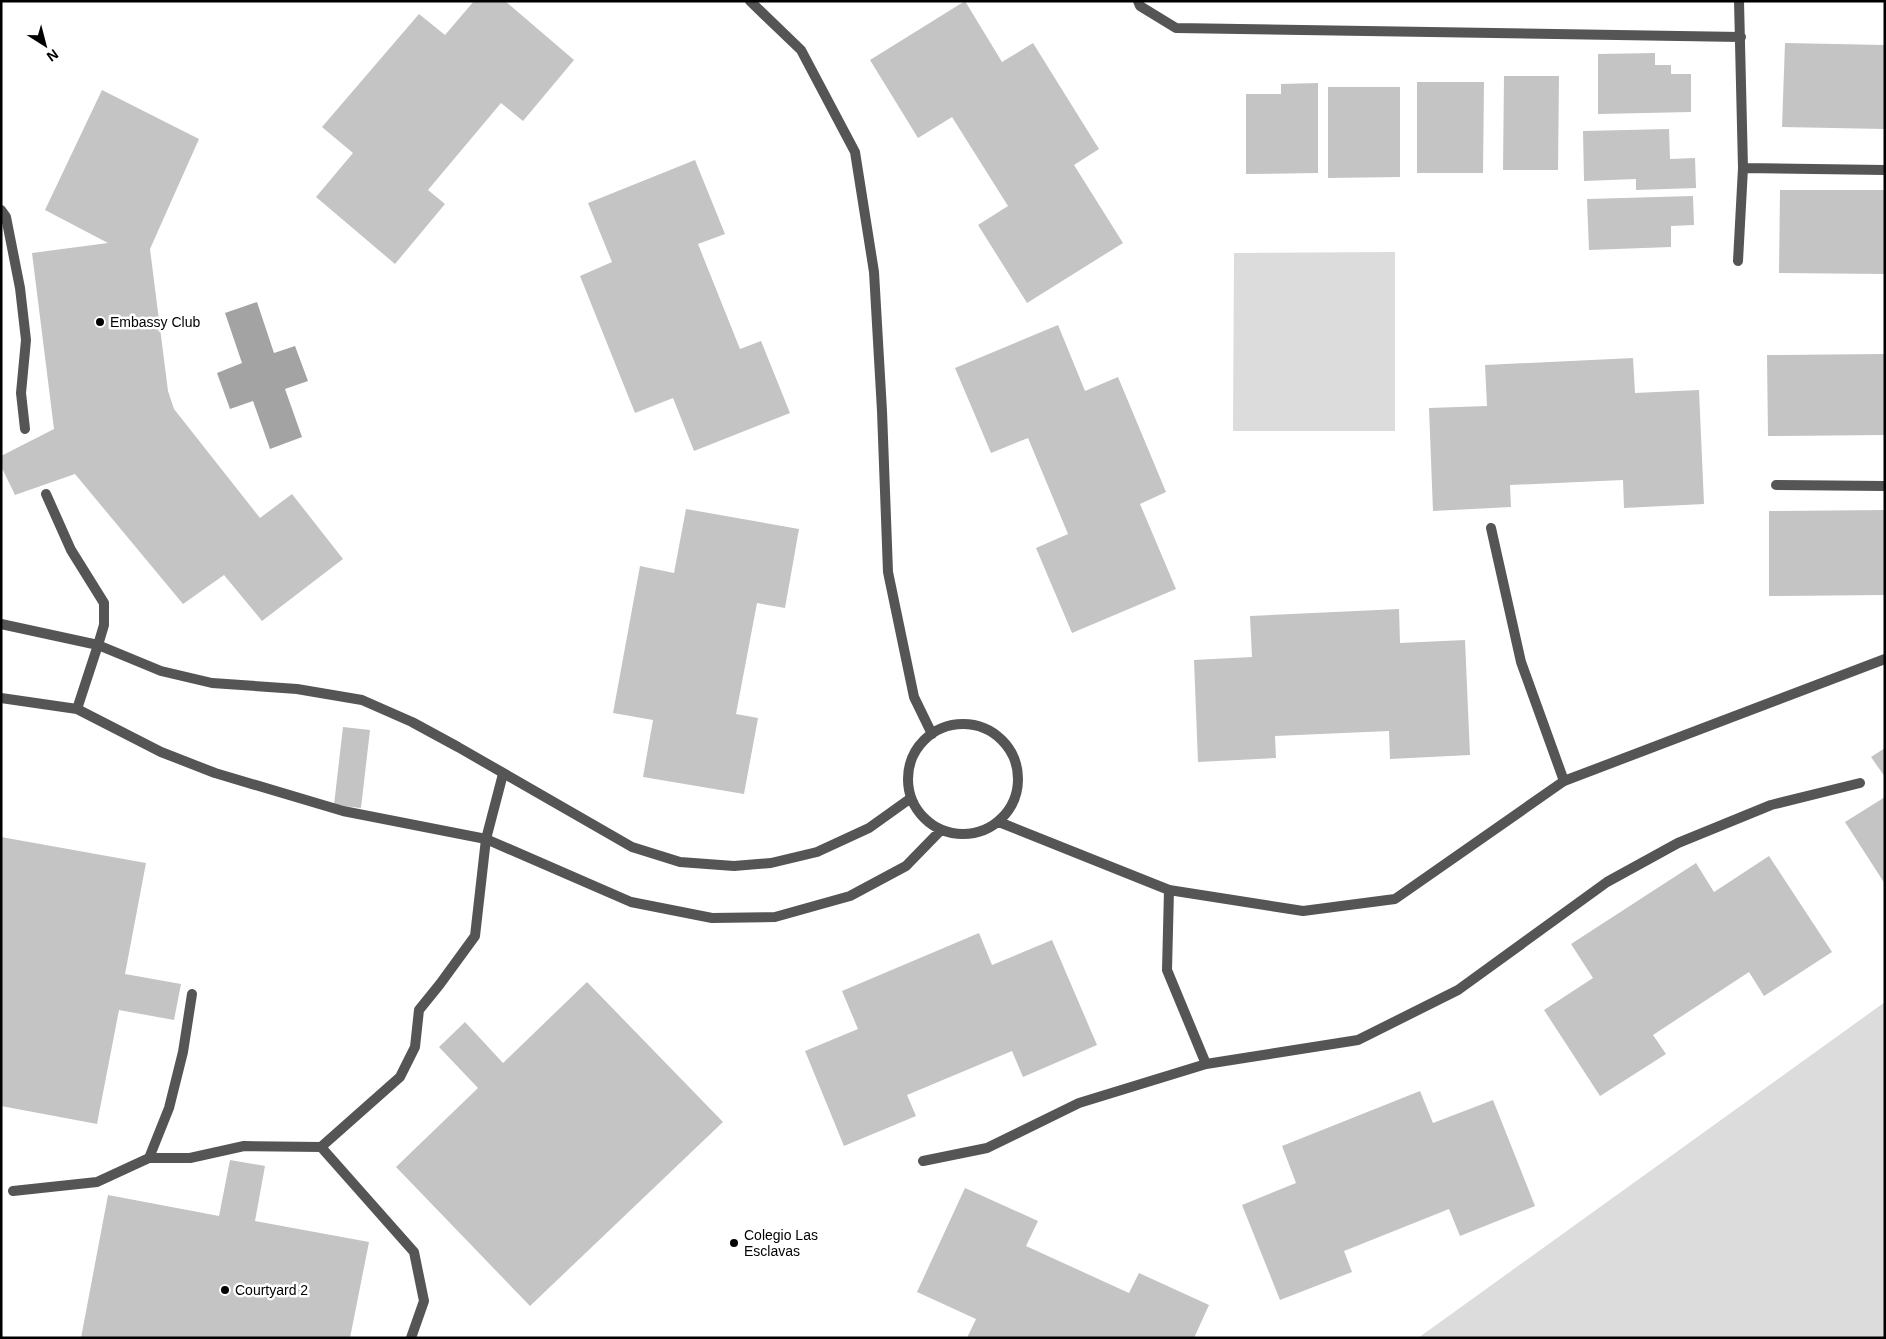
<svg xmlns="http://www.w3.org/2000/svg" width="1886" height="1339" viewBox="0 0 1886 1339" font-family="Arial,sans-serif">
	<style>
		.green { fill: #dcdcdc }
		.water { fill: #a3a3a3 }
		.building { fill: #c4c4c4 }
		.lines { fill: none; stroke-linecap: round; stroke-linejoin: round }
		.lane { stroke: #555; stroke-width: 10 }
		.street { stroke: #555; stroke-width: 10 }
		.poi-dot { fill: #000; stroke: #fff; stroke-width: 2 }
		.labels { text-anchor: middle; stroke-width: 5; stroke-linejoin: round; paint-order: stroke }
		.poi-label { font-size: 14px; fill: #000; stroke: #fff; text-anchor: start }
	</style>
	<rect width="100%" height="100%" fill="#fff"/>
	<!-- green -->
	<path class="green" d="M1395 252V431H1233L1234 253Z
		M1885 1002V1338H1418Z"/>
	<!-- water -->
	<path class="water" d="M257 302 274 353 295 346 308 381 285 389 302 437 270 449 253 401 230 409 217 373 242 363 225 313Z"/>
	<!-- building -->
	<path class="building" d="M474 1H505L574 60 523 121 501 103 428 190 445 204 395 264 316 197 353 153 322 127 419 14 445 35Z
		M965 1 1002 62 1033 43 1099 149 1074 165 1123 243 1027 303 978 225 1008 206 952 117 918 138 870 60Z
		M1785 43 1885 45V129L1782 127Z
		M1655 53V65H1671V74H1691V112L1598 114V54Z
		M1504 76H1559L1558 170H1503Z
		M1417 82H1484L1483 173H1417Z
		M1318 83V173L1246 174V94H1281V84Z
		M1328 87H1400V177L1328 178Z
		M102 90 199 139 150 249 168 391 174 409 260 518 292 494 343 559 262 621 224 575 183 604 75 474 15 495 1 466V456L54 429 32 253 108 243 45 210Z
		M1669 129 1670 159 1695 158 1696 188 1636 190V179L1584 181 1583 131Z
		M695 160 725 234 698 244 740 349 761 341 790 413 694 451 673 398 635 413 580 276 612 262 588 203Z
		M1780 190H1885V274L1779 273Z
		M1693 196 1694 225 1671 226V247L1589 250 1587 199Z
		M1058 325 1085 391 1118 377 1166 492 1140 504 1176 589 1072 633 1036 548 1068 534 1028 438 991 453 955 368Z
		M1885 354V435L1768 436 1767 355Z
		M1633 358 1635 393 1699 390 1704 504 1624 508 1623 480 1510 485 1511 507 1433 511 1429 408 1487 406 1485 365Z
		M686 509 799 529 785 608 757 603 736 714 758 718 744 794 643 777 653 720 613 713 640 566 674 573Z
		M1885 510V595L1769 596V511Z
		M1399 609 1400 643 1465 640 1470 755 1390 759 1389 731 1275 736 1276 758 1198 762 1194 660 1252 657 1250 616Z
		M343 727 370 730 361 808 334 805Z
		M1885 748V777L1871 757Z
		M1885 797V884L1845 822Z
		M1 837 146 863 125 974 181 984 174 1020 119 1010 97 1124 1 1106Z
		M1769 856 1832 952 1764 996 1749 972 1653 1035 1666 1054 1600 1096 1544 1010 1593 978 1571 944 1696 863 1714 892Z
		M979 933 992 965 1052 940 1097 1045 1023 1077 1012 1051 907 1095 916 1116 844 1146 805 1051 858 1029 842 991Z
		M587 982 723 1122 530 1306 396 1167 478 1088 439 1047 465 1022 503 1063Z
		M1420 1091 1433 1123 1493 1100 1535 1206 1460 1236 1449 1209 1344 1251 1352 1272 1280 1300 1242 1205 1296 1183 1282 1146Z
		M230 1160 265 1166 255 1221 369 1242 350 1338H81L108 1195 219 1216Z
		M965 1188 1038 1221 1026 1246 1129 1293 1139 1273 1209 1305 1194 1338H967L976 1319 917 1292Z"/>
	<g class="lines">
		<!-- lane -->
		<path class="lane" d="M1 210 6 217 20 288 26 340 21 393 25 429
			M1776 485 1885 486
			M46 494 71 550 104 603V625L98 645
			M1491 528 1521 662 1564 781
			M1169 890 1167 970 1206 1064
			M321 1147 414 1252 424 1301 411 1338
			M149 1158 169 1108 183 1052 192 994
			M923 1161 987 1148 1079 1103 1206 1064 1358 1040 1458 990 1607 882 1678 843 1771 805 1860 783
			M13 1191 97 1182 149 1158H190L244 1146 321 1147 400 1077 415 1047 419 1010 440 984 475 936 486 839 503 774"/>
		<!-- street -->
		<path class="street" d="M750 1 801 50 855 152 874 272 882 411 888 572 914 697 932 734
			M1138 1 1140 6 1176 28 1741 37
			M1743 168 1885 170
			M1738 261 1743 168 1739 1
			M1 624 98 645 161 671 212 683 297 689 362 700 412 722 458 747 632 847 680 862 734 866 771 863 817 852 869 828 911 798
			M1 698 77 709 161 752 215 773 343 811 486 839 631 902 712 918 775 917 850 896 906 866 941 830
			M77 709 98 645
			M908 779a55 55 0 1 1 110 0a55 55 0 1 1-110 0Z
			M999 822 1169 890 1303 911 1395 899 1564 781 1885 659"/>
	</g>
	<!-- markers -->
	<g class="poi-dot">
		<circle cx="100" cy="322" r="5"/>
		<circle cx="734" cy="1243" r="5"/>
		<circle cx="225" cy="1290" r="5"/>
	</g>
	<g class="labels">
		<!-- poi labels -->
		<g class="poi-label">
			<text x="110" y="327">Embassy Club</text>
			<text x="744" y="1240">Colegio Las<tspan x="744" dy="16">Esclavas</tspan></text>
			<text x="235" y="1295">Courtyard 2</text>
		</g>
	</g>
	<!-- border -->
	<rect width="1886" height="1339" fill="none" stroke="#000000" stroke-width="5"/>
	<!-- north arrow -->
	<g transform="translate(45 45) rotate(144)" stroke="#ffffff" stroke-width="4" paint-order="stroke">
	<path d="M0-4L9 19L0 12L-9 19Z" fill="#000000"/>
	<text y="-8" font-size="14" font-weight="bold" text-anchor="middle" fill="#000000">N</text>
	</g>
</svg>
